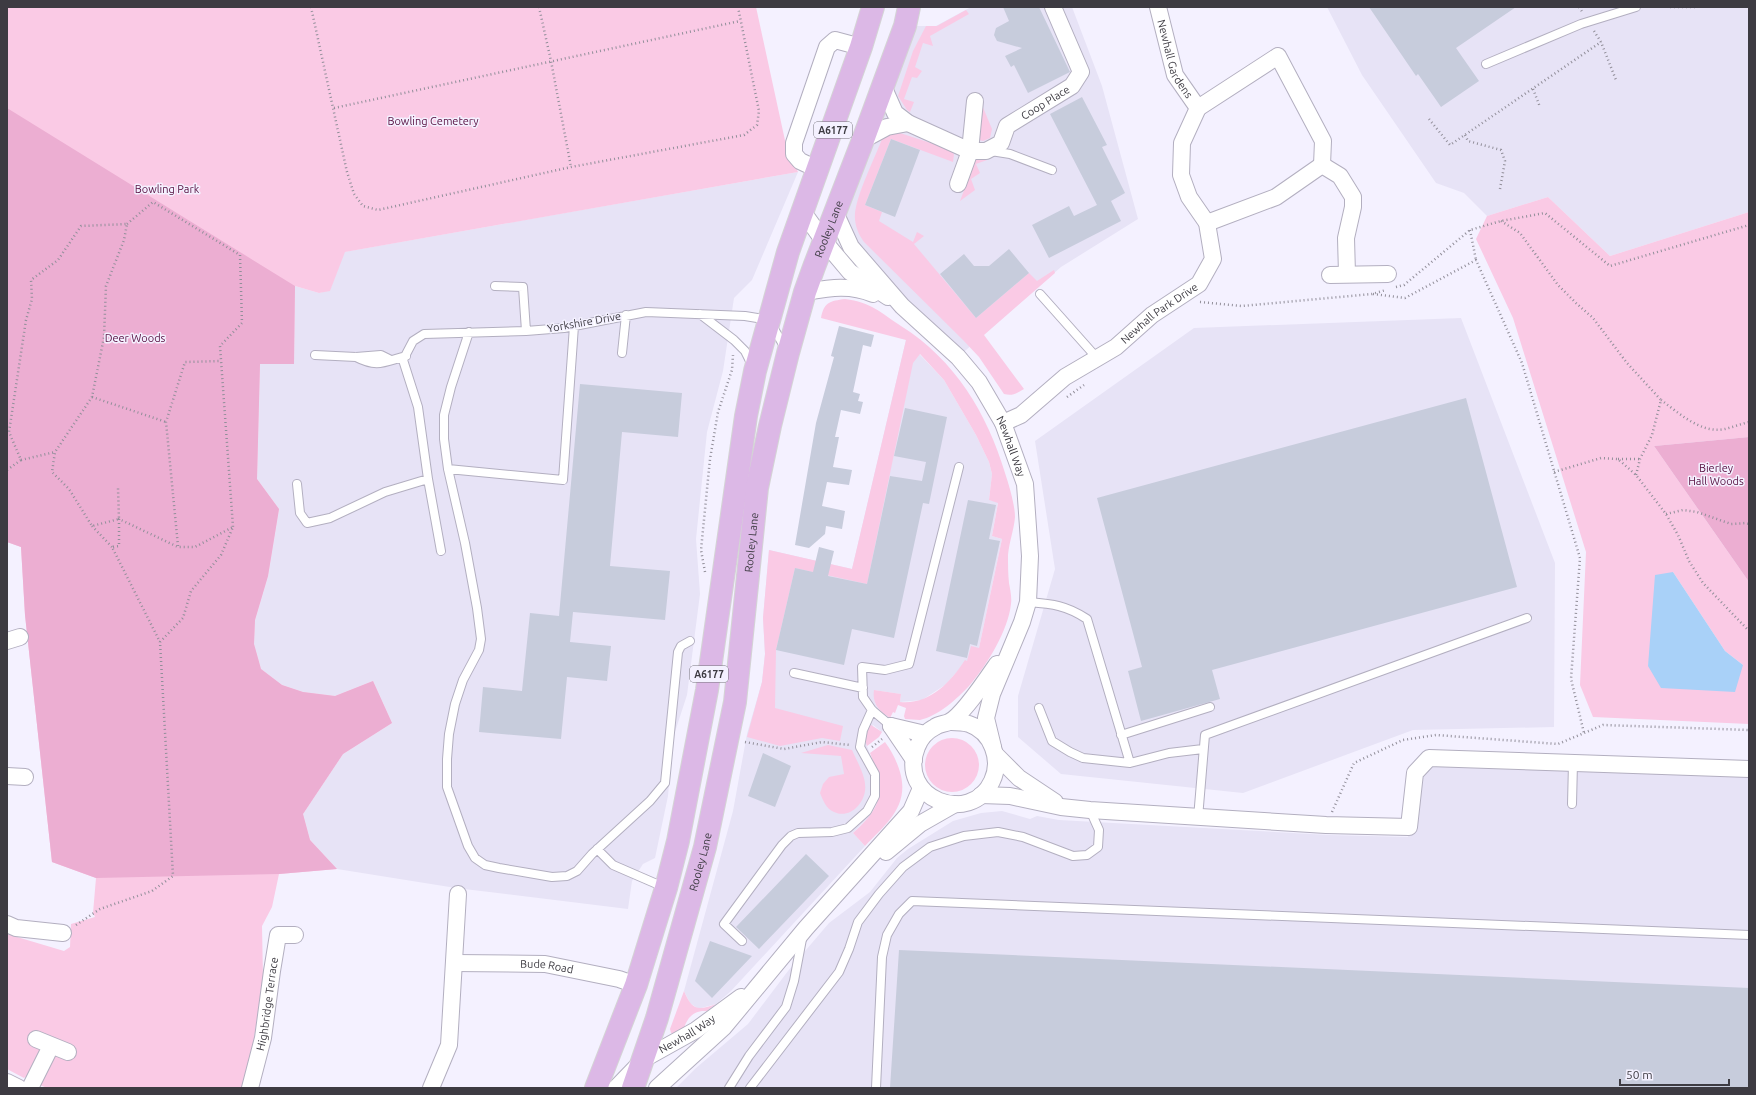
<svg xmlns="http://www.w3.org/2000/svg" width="1756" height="1095" viewBox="0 0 1756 1095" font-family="Ubuntu,sans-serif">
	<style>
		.built { fill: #e7e3f6 }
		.green { fill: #facae5; fill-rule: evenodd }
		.forest { fill: #ecaed2 }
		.water { fill: #a9d1f8 }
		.building { fill: #c7ccdc }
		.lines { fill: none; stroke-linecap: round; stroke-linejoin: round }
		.service-casing { stroke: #b3afc0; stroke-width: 10 }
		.minor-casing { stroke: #b3afc0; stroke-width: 18 }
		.trunk-casing { stroke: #d4d4d5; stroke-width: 24 }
		.path { stroke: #928f9a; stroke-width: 2.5; stroke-dasharray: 1 3; stroke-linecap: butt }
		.service { stroke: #fff; stroke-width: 8 }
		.minor { stroke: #fff; stroke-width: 16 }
		.trunk { stroke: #dcb8e6; stroke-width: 22 }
		.labels { text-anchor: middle; stroke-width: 3; stroke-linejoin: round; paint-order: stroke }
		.shield { fill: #f4f1ff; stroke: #74727b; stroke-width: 1 }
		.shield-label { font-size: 10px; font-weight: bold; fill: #3d3b42 }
		.street-label { font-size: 11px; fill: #3d3b42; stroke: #f4f1ff }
		.park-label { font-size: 11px; fill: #570f41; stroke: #f4f1ff }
	</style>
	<rect width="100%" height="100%" fill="#f4f1ff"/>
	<!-- built -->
	<path class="built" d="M971 7H1072L1102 86 1138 219 1061 267 958 357 902 306 835 212 905 26H936Z
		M1327 7H1749V212L1610 256 1548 197 1487 216 1464 193 1436 183 1362 75Z
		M798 172 752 280 734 298 723 371 707 432 696 539 700 594 687 695 673 738 668 796 655 858 643 864 632 881 628 909 456 888 337 869 310 840 303 814 343 754 392 723 373 681 335 696 303 692 282 685 261 669 254 644 255 620 268 576 279 509 257 479 260 364H294L295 286 319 293 330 290 344 252Z
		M1461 318 1555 563 1554 727 1413 730 1243 793 1061 774 1018 737V696L1055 569 1035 441 1194 328Z
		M906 340 944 380 976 435 989 462 992 474 989 500 998 502 992 536 1002 539 979 648 945 685 922 700 900 702 901 694 874 690 875 703 881 712 890 718 882 732 873 725 865 740 880 784 878 801 874 809 868 818 853 833 865 846 731 991 716 1004 701 1008H697L690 1003 684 991 733 811 747 734 762 682 765 654 763 618 769 550 852 569Z
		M1429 758 1749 769V1088H676L696 1068 748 1024 788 971 829 923 870 892 897 858 908 849 953 821 981 813 1002 811 1030 819 1037 816 1059 820 1329 835 1408 837 1415 773Z"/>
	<!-- green -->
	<path class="green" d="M7 7H756L786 145 798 172 345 252 330 291 319 293 295 286 294 364H260L257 479 279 509 268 576 255 620 254 644 261 669 282 685 303 692 335 696 373 681 392 723 343 754 303 814 310 840 337 869 279 874 272 907 262 926 263 978 250 1065 242 1088H47L40 1085 51 1056 40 1048C40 1063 36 1069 24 1078L7 1069V934L64 951 70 947 71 924 95 917 93 913 96 878 52 862 25 615 21 547 7 542Z
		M966 10 969 14 930 36 933 46 923 43 915 67 922 71 917 78 912 77 904 99 914 102 910 112 907 110 898 96 913 51 926 26H937Z
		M982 105 992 129 990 138 983 141 979 140Z
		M900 133 946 148 954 154 953 162 891 139 865 205 882 212 879 221 913 242 917 232 924 236 914 244 976 318 1029 273 1037 281 1054 270 1055 273 984 335 1024 389C1016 394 1012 396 1004 394L979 357 963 340 864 242C858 234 854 224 855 213 858 191 874 160 882 139L892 134Z
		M976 158 987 160 976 164 980 173 971 179 975 190 960 201Z
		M1548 197 1610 256 1749 212V437L1654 446 1749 582V724L1593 717 1580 685 1586 552 1513 318 1476 239 1487 216ZM1673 572 1725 651 1743 665 1648 666Z
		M845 299C871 302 881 313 901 326 955 360 987 413 1005 473 1009 485 1015 505 1015 517 1014 530 1009 542 1008 555 1008 565 1008 574 1009 583 1010 589 1012 597 1011 604 1008 631 987 665 969 686 957 699 938 716 920 720 915 720 910 719 905 719L904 716 906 708 898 705 895 713 893 712 890 718C879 711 872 704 874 690L901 694 900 702C929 705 950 683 965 660L967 661 971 646 979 648 1002 539 992 536 998 503 989 500 992 474 989 462 976 435 944 380 920 354 913 363 867 584 795 568 776 650 775 708 843 726 840 741 822 738 780 746 747 737 762 682 765 654 763 618 769 550 852 569 906 340 821 318C824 302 830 301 845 299Z
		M871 725 882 732 879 737 867 746C864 738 865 734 869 726Z
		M925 765a27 27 0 1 1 54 0a27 27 0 1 1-54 0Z
		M885 742C892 751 897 762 900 772 910 806 886 824 865 846L853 833C884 805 885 791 870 753Z
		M828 745 852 750C857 762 867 777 865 791 863 805 849 819 834 812 826 809 823 800 820 793L823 784 829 777 844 774 841 756 801 753Z
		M684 991C692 1010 697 1011 716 1004L707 1011C695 1010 688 1016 684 1028L674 1034 671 1033 670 1029Z"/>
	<!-- forest -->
	<path class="forest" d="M7 108 295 286 294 364H260L257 479 279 509 268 576 255 620 254 644 261 669 282 685 303 692 335 696 373 681 392 723 343 754 303 814 310 840 337 869 279 874 96 878 52 862 25 615 21 547 7 542Z
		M1749 437V582L1654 446Z"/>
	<!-- water -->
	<path class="water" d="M1673 572 1725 651 1743 665 1735 692 1661 688 1648 666 1655 575Z"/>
	<!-- building -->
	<path class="building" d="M1003 7H1039L1070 72 1028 93 1014 65 1011 67 1005 56 1022 48 997 41 994 35 996 28 1009 21Z
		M1369 7H1516L1456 48 1479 81 1441 107 1418 74 1416 76Z
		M1082 97 1107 145 1102 147 1125 193 1111 201 1121 221 1049 258 1032 225 1069 206 1074 216 1097 205 1050 114Z
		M891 139 920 150 895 217 865 205Z
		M1009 249 1029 273 976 318 940 274 964 254 974 266H989Z
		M839 326 874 335 871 347 863 345 853 392 860 394 858 401 863 402 860 414 841 410 835 437H839L833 467 852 470 849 485 827 482 822 506 845 511 842 529 826 526 825 534 809 548 795 545 816 423 834 357 831 356Z
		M580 384 682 393 678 437 622 432 610 566 670 571 665 620 573 612 570 642 611 646 607 681 567 677 561 739 479 732 483 687 522 691 530 613 559 616Z
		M1466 398 1517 587 1212 670 1220 699 1141 721 1128 671 1142 667 1097 498Z
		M905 408 947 417 929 504 923 503 894 638 852 629 844 665 776 650 795 568 813 572 819 547 834 551 828 576 867 584 890 476 922 481 926 462 894 456Z
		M968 500 996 505 989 539 1000 541 977 646 970 644 967 658 936 651Z
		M763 753 791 766 775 807 748 796Z
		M806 854 829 876 759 949 736 927Z
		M710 941 752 956 712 998 695 981Z
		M899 950 1749 988V1088H890Z"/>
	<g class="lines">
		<!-- service casing -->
		<g class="service-casing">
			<path id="service" d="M1486 64 1581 24 1636 7
				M991 151 1010 154 1052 170
				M495 286 523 287 526 331
				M1040 294 1097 358
				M700 314 734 340 745 351 752 365
				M469 332 451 387 444 415V439L448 469 465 543 477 608 481 639 479 650 463 680 455 704 449 734 447 759V787L468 846 475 858 485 865 499 868 552 877 567 876 577 871 592 854 650 801 665 783 678 652 681 646 690 641
				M622 353 626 315
				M315 355 356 357 381 355 391 360
				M356 357C377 368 384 362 406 356
				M448 469 563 480 574 326
				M297 484 300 513 307 523 330 518 385 492 428 479
				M441 551 428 479 418 407 403 360 413 341 424 334 526 331 564 328 646 312 745 316 769 320 785 348
				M1028 602C1052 604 1066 605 1087 619L1130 763
				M794 673 863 688
				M1039 708 1052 741 1070 752 1083 758 1130 763 1169 753 1203 749
				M891 726 872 710 863 697 862 667 885 670 909 664 959 467
				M1121 735 1210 707
				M1572 804 1573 763
				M1198 818 1205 735 1527 618
				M597 849 613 865 666 888
				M742 941 724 924 782 845 791 836 798 833 832 832 848 828 867 811 875 796V774L860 747 863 730 872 710
				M729 1088 749 1056 786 1007 794 981 802 939
				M750 1088 839 972 849 949 858 922 879 894 903 867 930 847 964 836 998 832 1023 837 1073 856 1087 855 1098 847 1099 830 1090 810
				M876 1088 882 957 887 935 899 914 912 901 1749 935"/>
		</g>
		<!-- minor casing -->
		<g class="minor-casing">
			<g id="minor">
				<path id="s1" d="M1158 7 1175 75 1198 108"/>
				<path id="s2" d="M883 86 895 113 908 123 970 151H986L1001 143 1007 126 1072 86 1081 72 1053 7"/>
				<path d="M1198 108 1278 56 1323 141 1322 165"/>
				<path d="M863 140 887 127 908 123"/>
				<path d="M1322 165 1340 176 1353 197V207L1346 238 1347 274"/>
				<path d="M819 170 800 161 794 154V143L827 47 835 40 861 47"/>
				<path d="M958 184 970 151 975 101"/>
				<path d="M803 212 823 240 850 272 888 297"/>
				<path id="s3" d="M835 212 851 247 902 306 958 357 979 382 1003 423 1025 484 1030 556 1028 602 1022 622 992 694 986 718 993 747"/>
				<path d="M1207 223 1276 197 1322 165"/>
				<path d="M1330 275 1388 274"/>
				<path d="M805 292C829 288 850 284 873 294"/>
				<path id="s4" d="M1003 423 1021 415 1065 377 1116 347 1152 315 1199 284 1213 259 1207 223 1189 197 1181 175 1182 143 1198 108"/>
				<path d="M7 641 20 637"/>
				<path d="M951 722C956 722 963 722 969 724 992 732 1002 760 992 781 971 827 896 799 917 747 920 739 927 731 935 727 939 724 945 724 949 722 962 716 988 677 997 664"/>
				<path d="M891 726 914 760"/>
				<path d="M891 726 925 734"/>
				<path d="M996 755 1019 778 1055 802"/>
				<path d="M7 776 25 777"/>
				<path d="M981 795 1010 796 1061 807 1090 810 1326 825 1409 827 1415 773 1429 758 1749 769"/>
				<path d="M886 852 920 824 955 804"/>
				<path d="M7 924 16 928 63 933"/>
				<path id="s5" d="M454 963 545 964 619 979 636 985"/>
				<path d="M36 1039 68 1052"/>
				<path d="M7 1082 19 1088"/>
				<path d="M30 1088 51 1046"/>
				<path id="s6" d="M250 1088 263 1038 272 971 278 935H295"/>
				<path d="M431 1088 449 1045 458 894"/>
				<path id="s7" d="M616 1088 644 1059 696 1030 741 997"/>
				<path d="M657 1088 724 1027 806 928 911 811 921 788"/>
			</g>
		</g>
		<!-- trunk casing -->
		<g class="trunk-casing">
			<g id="trunk">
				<path d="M596 1088 636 985 666 888 678 841 707 690 746 416 755 371 788 252 861 47 873 7"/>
				<path id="s8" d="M633 1088 657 1018 705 847 735 702 757 488 770 426 788 353 805 292 814 267 863 140 905 26 909 7"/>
			</g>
		</g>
		<!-- path -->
		<path class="path" d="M311 7 347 172 354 194 363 206 378 210 571 167 744 135 757 125 759 111 738 7
			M539 7 551 61 571 167
			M1579 7 1583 13
			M1670 7H1697
			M1594 31 1601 42 1616 80
			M1533 89 1540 107
			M334 108 740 21
			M1429 119 1450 145 1601 42
			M1465 135 1468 141 1501 150 1505 161 1500 189
			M1501 221 1520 233 1558 285 1576 303 1593 318 1627 363 1661 400 1652 435 1640 459 1636 475
			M127 224 153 202 240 255 242 323 220 346 233 527
			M1470 230 1476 260
			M1396 287 1404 285 1470 230 1501 221 1545 213 1610 266 1749 225
			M1373 294 1405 298 1476 260 1522 363 1580 558 1571 679 1584 733
			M1200 302 1242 306 1372 294 1386 290
			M92 397 166 422
			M1067 397 1084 385
			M1661 400C1679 413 1701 434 1725 429 1733 427 1741 424 1749 422
			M1618 459H1640
			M21 460 55 452
			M7 470 21 460 9 432 26 320 32 299 31 280 58 260 81 226 127 224 124 240 106 286 104 337 92 397 55 452 52 472 69 489 92 526 119 519 118 488
			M1554 472 1601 458 1618 459 1636 475 1666 514 1678 535 1689 561 1703 583 1749 631
			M1666 514 1683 510 1697 512 1731 524 1746 523 1749 524
			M92 526 112 547
			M178 546 166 422 185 362 221 361
			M705 572 701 550 710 459 718 412 732 370 733 355
			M745 742 784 749 822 742 850 745
			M872 747 882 739
			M1332 812 1354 763 1403 740 1436 735 1558 744 1603 725 1749 730
			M76 925 100 909 152 891 173 876 160 642 183 618 191 591 221 555 233 527 195 547H178L119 519V546L112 547 160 642"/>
		<!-- service -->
		<use href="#service" class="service"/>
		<!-- minor -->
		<use href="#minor" class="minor"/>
		<!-- trunk -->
		<use href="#trunk" class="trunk"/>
	</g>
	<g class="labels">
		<!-- shield labels -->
		<g class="shield">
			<rect x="814" y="122" width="38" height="16" rx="3"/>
			<rect x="690" y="666" width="38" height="16" rx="3"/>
		</g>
		<g class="shield-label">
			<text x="833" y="134">A6177</text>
			<text x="709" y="678">A6177</text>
		</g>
		<!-- street labels -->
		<g class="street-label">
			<text dy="4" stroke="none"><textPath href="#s1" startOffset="55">Newhall Gardens</textPath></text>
			<text dy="4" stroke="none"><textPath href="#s2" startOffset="210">Coop Place</textPath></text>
			<text dy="4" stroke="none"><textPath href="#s8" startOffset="884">Rooley Lane</textPath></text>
			<text dy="4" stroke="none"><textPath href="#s4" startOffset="192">Newhall Park Drive</textPath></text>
			<text transform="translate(584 322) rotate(-10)" y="4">Yorkshire Drive</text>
			<text dy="4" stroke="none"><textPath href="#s3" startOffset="297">Newhall Way</textPath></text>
			<text dy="4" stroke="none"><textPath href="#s8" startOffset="560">Rooley Lane</textPath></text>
			<text dy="4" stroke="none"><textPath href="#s8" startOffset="236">Rooley Lane</textPath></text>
			<text dy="4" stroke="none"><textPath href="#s5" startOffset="93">Bude Road</textPath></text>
			<text dy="4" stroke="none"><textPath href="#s6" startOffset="86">Highbridge Terrace</textPath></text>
			<text dy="4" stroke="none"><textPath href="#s7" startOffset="90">Newhall Way</textPath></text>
		</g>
		<!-- park labels -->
		<g class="park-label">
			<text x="433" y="125">Bowling Cemetery</text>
			<text x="167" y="193">Bowling Park</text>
			<text x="135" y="342">Deer Woods</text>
			<text x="1716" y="472">Bierley<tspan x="1716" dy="13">Hall Woods</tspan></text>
		</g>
	</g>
	<!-- border -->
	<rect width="1756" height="1095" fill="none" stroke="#3d3b42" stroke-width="16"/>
	<!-- scale -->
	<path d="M1620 1079v6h109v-6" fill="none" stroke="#3d3b42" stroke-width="2"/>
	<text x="1626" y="1079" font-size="12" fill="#3d3b42" stroke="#f4f1ff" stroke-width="3" paint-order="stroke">50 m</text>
</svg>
